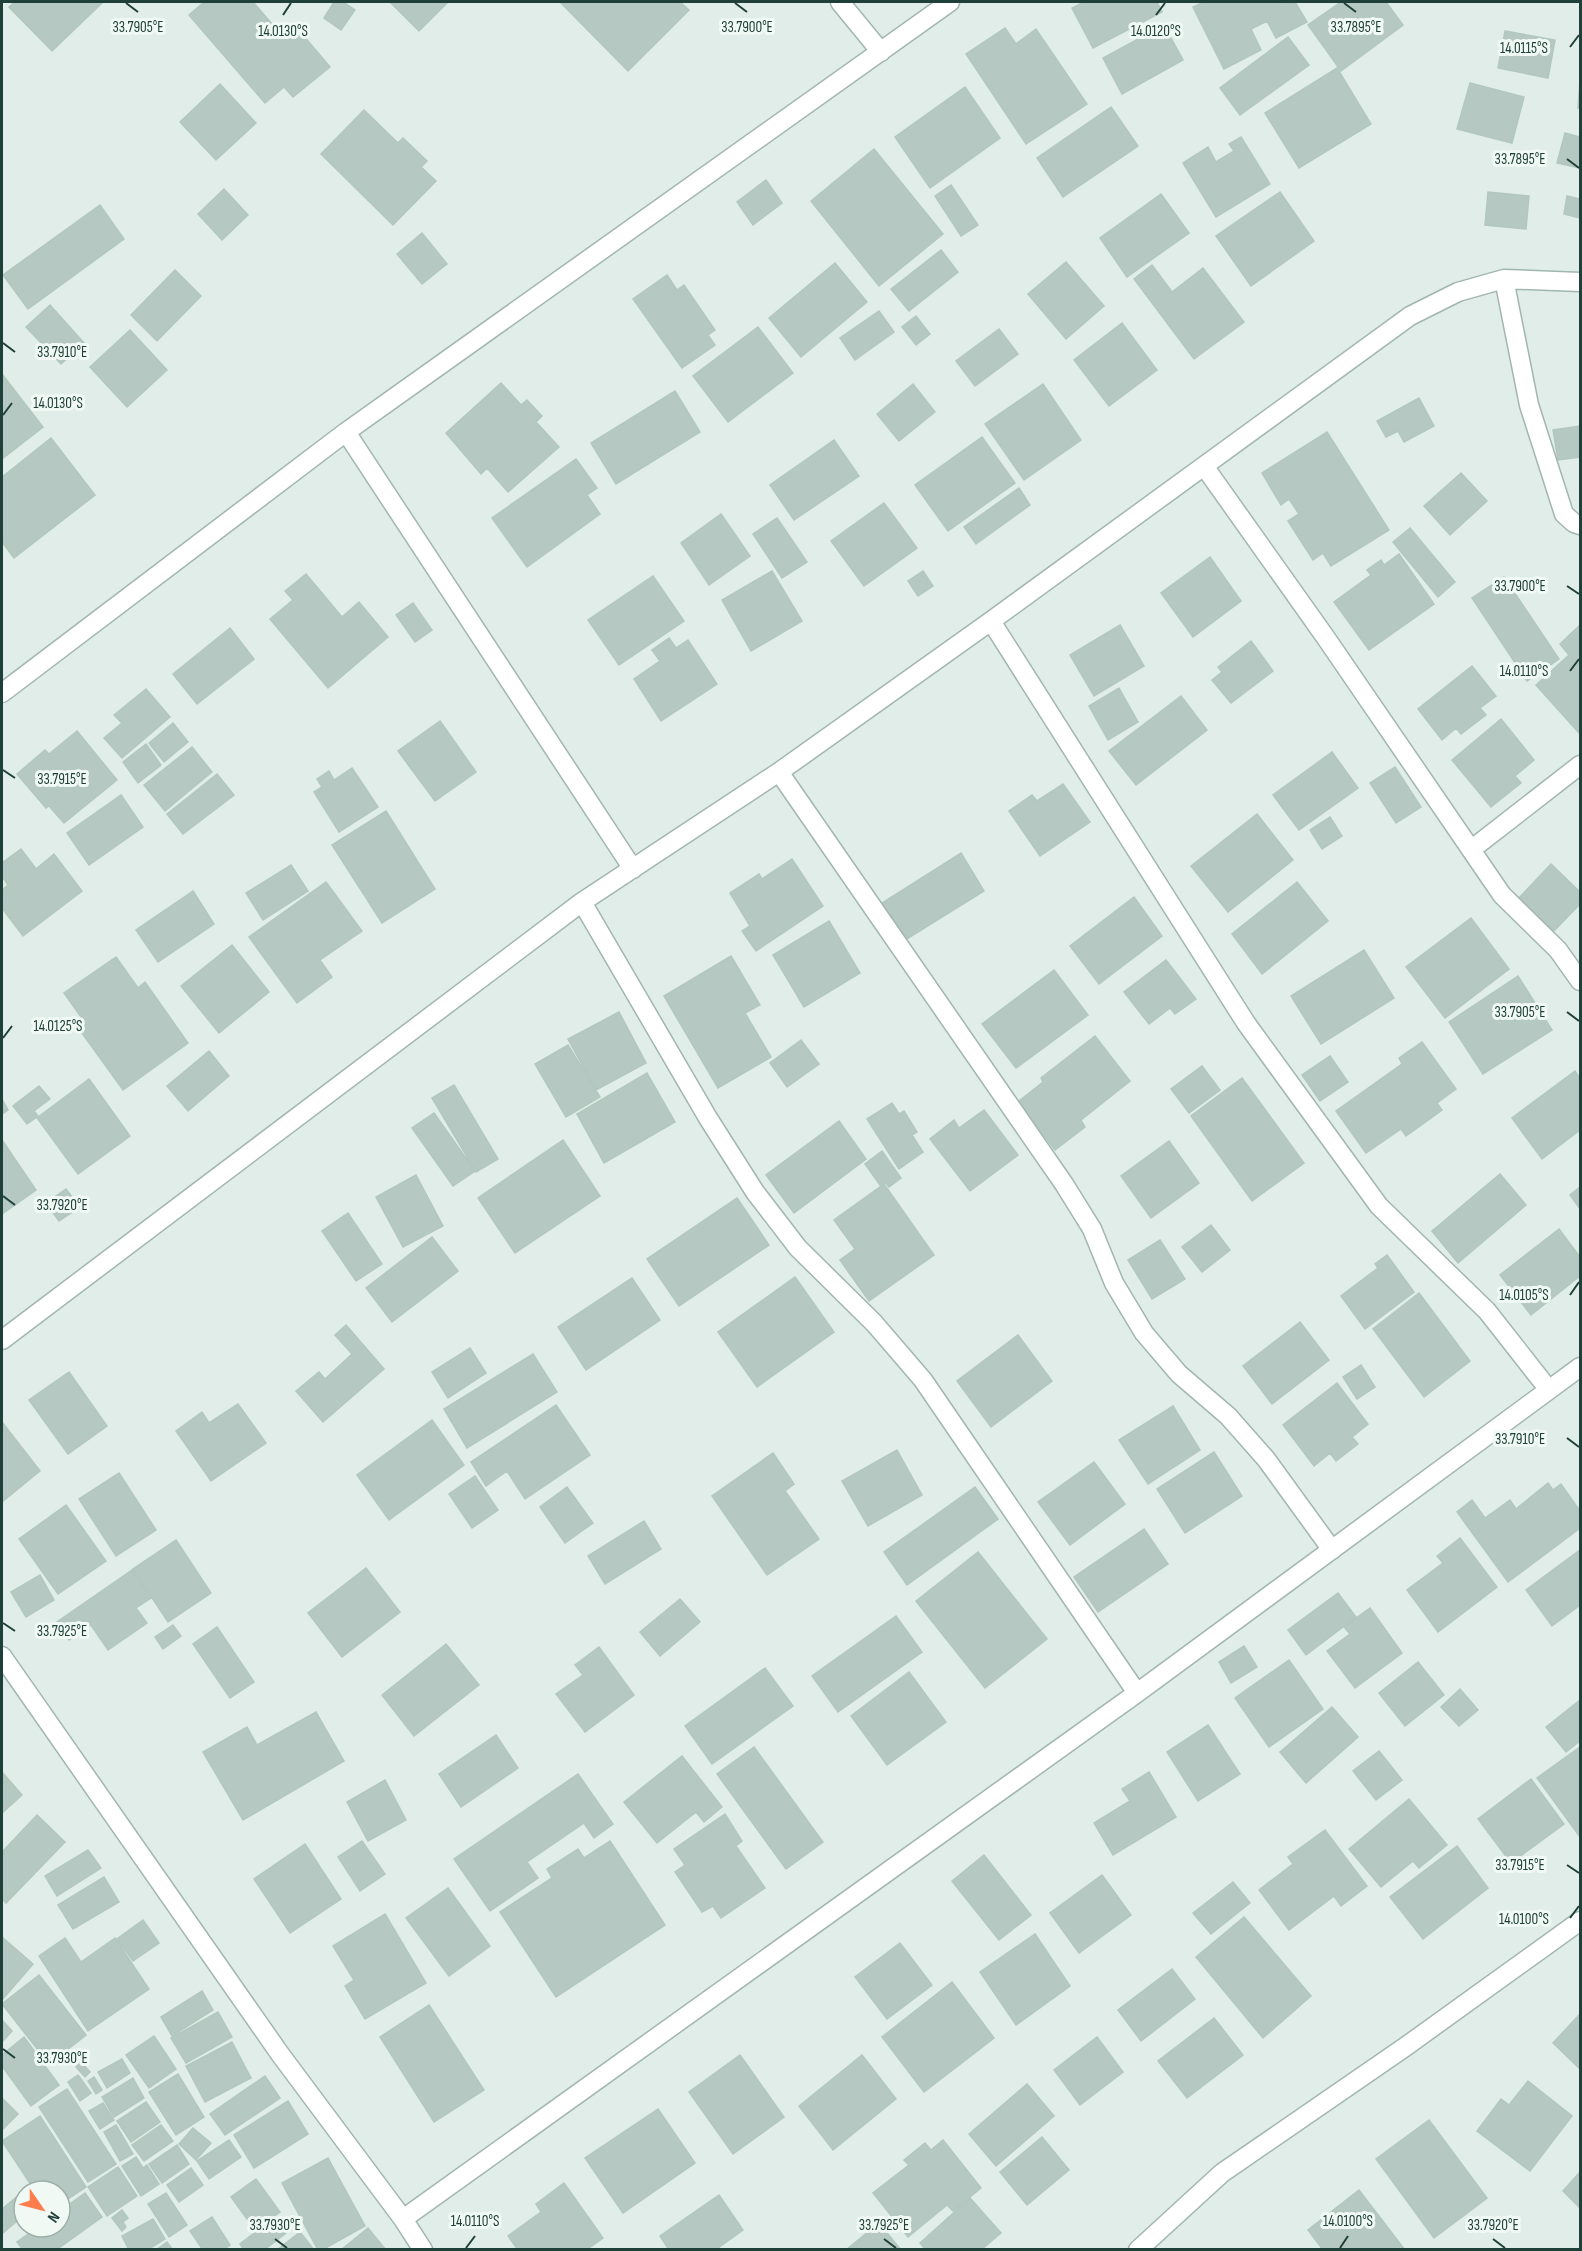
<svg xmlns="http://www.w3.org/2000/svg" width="1582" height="2251" viewBox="0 0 1582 2251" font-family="'Sofia Sans Condensed',sans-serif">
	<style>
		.building { fill: #b5c8c1; stroke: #b2c8bf; stroke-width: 1.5 }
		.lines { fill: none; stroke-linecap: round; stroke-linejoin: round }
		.street-casing { stroke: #a2b6b0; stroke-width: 21 }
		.street { stroke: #fff; stroke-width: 18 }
		.ticks { fill: none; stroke: #1f4038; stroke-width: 2 }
		.ticks-label { font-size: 15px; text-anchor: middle; fill: #1f4038; stroke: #f1f9f5; stroke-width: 6; stroke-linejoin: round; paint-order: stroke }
	</style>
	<rect width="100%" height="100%" fill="#e0ede8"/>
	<!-- building -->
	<path class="building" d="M15 2H103L52 51 9 7Z
		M204 2H253L285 39 297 28 330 67 293 97 284 87 265 103 189 15Z
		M334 2H343L355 10 341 30 324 18Z
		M390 2H448L419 31Z
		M560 2H680L689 10 628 71Z
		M1084 2H1157L1162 12 1093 48 1072 8Z
		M1204 2H1287L1288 4 1295 2 1307 22 1276 38 1267 21 1251 29 1261 50 1224 69 1193 7Z
		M1341 2H1386L1403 25 1341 71 1308 25Z
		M1164 25 1183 60 1122 94 1103 58Z
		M1005 28 1016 44 1036 29 1087 104 1026 144 966 54Z
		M1505 31 1555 40 1548 78 1498 68Z
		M1288 37 1309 65 1240 115 1220 88Z
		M1337 68 1371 124 1299 168 1265 113Z
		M1580 80V108H1578Z
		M1470 83 1524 97 1512 143 1457 129Z
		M220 84 256 123 216 160 180 122Z
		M965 87 1000 138 930 188 895 137Z
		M1111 107 1138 146 1063 197 1037 158Z
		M364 110 398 143 403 138 427 161 421 167 436 181 393 225 321 154Z
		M1565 133 1580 137V168L1557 163Z
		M1241 137 1270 184 1216 217 1183 163 1208 147 1216 162 1234 151 1229 144Z
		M874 149 943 234 879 286 811 201Z
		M766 180 782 203 753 225 737 202Z
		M951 185 978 225 961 236 935 196Z
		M224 189 248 215 222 240 198 214Z
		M1280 192 1314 241 1251 286 1216 236Z
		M1488 192 1529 196 1526 229 1485 225Z
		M1161 194 1189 233 1127 277 1100 238Z
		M1567 196 1580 199V218L1564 214Z
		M100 205 124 239 28 309 3 275Z
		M422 233 447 264 422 284 397 254Z
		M941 250 958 272 909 311 891 289Z
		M1066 262 1104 306 1066 339 1028 294Z
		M835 263 867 302 801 357 769 318Z
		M1152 265 1172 292 1203 268 1244 322 1194 359 1134 279Z
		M175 270 201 296 157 341 131 315Z
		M667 275 677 290 684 285 715 330 708 335 715 345 682 368 633 299Z
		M50 305 84 343 61 364 26 327Z
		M879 311 894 332 855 360 840 338Z
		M916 316 930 334 916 345 902 327Z
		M1122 323 1157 370 1109 406 1074 360Z
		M758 327 793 373 728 422 693 376Z
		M999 329 1018 354 975 386 956 361Z
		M130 330 167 370 127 407 90 367Z
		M2 374 43 427 2 459Z
		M501 383 521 405 527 400 542 416 536 422 559 447 508 492 487 468 481 474 446 433Z
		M913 384 935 412 899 441 877 414Z
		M1043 384 1081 440 1024 480 985 424Z
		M675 391 700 432 616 484 591 443Z
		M1419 398 1434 426 1404 442 1398 431 1386 437 1377 421Z
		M1580 426V457L1558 460 1553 430Z
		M1327 432 1389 530 1331 566 1323 553 1313 560 1288 521 1299 514 1289 499 1281 505 1262 473Z
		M982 437 1015 483 948 531 915 485Z
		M51 438 95 495 14 558 2 542V477Z
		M834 440 859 476 794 520 770 485Z
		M576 459 597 488 587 495 600 514 527 567 492 518Z
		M1461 473 1487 501 1450 535 1424 506Z
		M1019 488 1030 505 976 544 964 527Z
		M884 503 917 548 864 586 831 541Z
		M721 514 750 556 709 585 681 543Z
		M777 518 807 562 782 578 753 534Z
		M1410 528 1455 582 1438 597 1393 542Z
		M1399 554 1434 604 1369 650 1334 602 1371 575 1367 570 1381 560 1384 565Z
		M1210 557 1241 601 1193 637 1161 593Z
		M772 571 802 621 751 651 722 600Z
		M923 571 933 586 918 596 908 581Z
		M306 574 342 617 359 602 388 637 328 688 270 619 293 600 285 591Z
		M653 576 684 621 619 665 588 620Z
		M1504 577 1559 659 1527 681 1472 598Z
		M413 603 432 630 415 642 396 615Z
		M1120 625 1144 666 1094 696 1070 655Z
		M1580 625V734L1536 685 1569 655 1560 644Z
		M230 628 254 659 197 704 173 674Z
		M669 638 676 648 688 640 717 684 661 721 634 679 660 661 652 650Z
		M1251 641 1273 671 1231 703 1212 680 1222 672 1218 667Z
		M1472 666 1496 696 1480 708 1486 715 1461 734 1456 728 1442 740 1418 709Z
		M1119 688 1138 722 1108 740 1089 706Z
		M146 689 170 717 122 758 104 738 122 723 114 715Z
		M1181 696 1207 730 1136 785 1109 751Z
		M1501 719 1534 760 1515 776 1521 783 1491 807 1452 760Z
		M440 721 476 772 435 801 398 751Z
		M173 723 188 742 164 762 149 743Z
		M77 731 117 780 64 823 49 806 46 808 17 774 45 750 49 754Z
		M146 744 161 765 138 783 123 762Z
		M192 747 212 772 165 811 144 785Z
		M1332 752 1358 788 1299 830 1273 795Z
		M1395 767 1421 807 1396 823 1370 783Z
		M352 768 378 807 339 832 314 792 322 787 317 779 329 771 334 780Z
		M217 774 234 795 183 834 167 814Z
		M1063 784 1090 822 1040 856 1009 811 1032 795 1037 801Z
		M121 795 143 827 89 865 67 833Z
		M386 811 435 889 382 923 332 845Z
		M1257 814 1293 860 1228 912 1191 866Z
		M1330 817 1342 836 1322 849 1310 830Z
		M21 849 36 869 54 854 82 891 23 936 2 908V890L8 885 2 876V863Z
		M961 853 984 891 902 942 879 905Z
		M792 859 823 906 756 951 742 931 750 926 730 893 759 874 762 879Z
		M1551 864 1580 892V904L1554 931 1519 898Z
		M291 865 308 891 263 920 246 893Z
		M326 882 362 931 320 960 332 977 297 1003 249 937Z
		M1297 882 1328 921 1262 974 1232 934Z
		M193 891 214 924 158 962 136 930Z
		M1134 897 1162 936 1099 984 1070 946Z
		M1471 918 1509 969 1445 1018 1406 967Z
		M829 921 860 973 804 1007 773 955Z
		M232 945 269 992 219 1033 181 986Z
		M1364 950 1394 998 1321 1044 1291 996Z
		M731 956 760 1005 745 1013 771 1057 718 1088 664 996Z
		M116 957 138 988 145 982 188 1043 123 1090 79 1029 86 1024 64 993Z
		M1166 960 1196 999 1175 1014 1170 1008 1149 1024 1124 992Z
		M1054 970 1088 1015 1016 1068 982 1024Z
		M1518 976 1552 1030 1483 1074 1449 1022Z
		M619 1012 646 1063 596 1090 568 1039Z
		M1095 1036 1130 1081 1081 1120 1085 1127 1055 1150 1018 1102 1043 1082 1041 1078Z
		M801 1040 819 1064 787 1087 770 1063Z
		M1422 1042 1456 1089 1437 1103 1442 1110 1406 1136 1401 1129 1366 1153 1336 1111 1402 1064 1399 1058Z
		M568 1045 600 1097 566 1117 535 1064Z
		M209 1051 229 1076 188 1111 167 1086Z
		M1330 1056 1348 1082 1320 1101 1302 1075Z
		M1202 1066 1220 1090 1189 1113 1171 1089Z
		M1575 1071 1580 1079V1130L1542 1159 1512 1118Z
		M647 1073 675 1122 604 1163 577 1114Z
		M1242 1078 1304 1163 1252 1201 1191 1116Z
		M89 1079 130 1136 78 1174 37 1118Z
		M454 1085 498 1159 476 1172 432 1098Z
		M39 1086 50 1099 34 1111 38 1116 27 1124 13 1106Z
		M2 1099 8 1110 2 1114Z
		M892 1103 899 1114 904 1111 917 1132 912 1135 923 1152 899 1169 867 1119Z
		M984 1110 1018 1155 970 1191 930 1139 954 1120 959 1128Z
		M434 1113 475 1171 453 1186 412 1128Z
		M839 1121 866 1159 794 1213 766 1175Z
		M2 1140 36 1190 2 1214Z
		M563 1140 600 1196 515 1253 478 1198Z
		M1169 1141 1199 1183 1151 1218 1121 1176Z
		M882 1151 901 1178 889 1187 885 1182 880 1185 865 1164Z
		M1500 1174 1526 1205 1458 1263 1432 1231Z
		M416 1175 443 1226 403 1247 376 1197Z
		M884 1184 934 1255 869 1301 840 1260 855 1249 834 1220Z
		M1580 1187V1209L1570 1195Z
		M66 1189 80 1207 59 1221 46 1203Z
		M737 1198 769 1245 679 1306 647 1259Z
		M348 1213 382 1264 356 1281 322 1231Z
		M1211 1225 1230 1250 1202 1272 1182 1247Z
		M1559 1229 1580 1257V1276L1531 1315 1500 1275Z
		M432 1237 458 1271 392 1322 366 1288Z
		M1160 1240 1185 1279 1152 1299 1128 1260Z
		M1387 1255 1414 1292 1365 1329 1341 1296 1378 1268 1375 1264Z
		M795 1277 834 1332 757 1387 718 1332Z
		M632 1278 660 1320 586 1370 558 1327Z
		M1419 1293 1470 1361 1424 1397 1373 1329Z
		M1300 1322 1329 1360 1272 1404 1243 1366Z
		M346 1325 384 1369 323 1422 296 1391 319 1372 325 1379 352 1354 335 1335Z
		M1018 1335 1052 1381 991 1427 957 1381Z
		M470 1348 486 1373 448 1398 432 1372Z
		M533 1354 557 1392 467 1448 444 1409Z
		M1361 1365 1375 1387 1357 1399 1343 1377Z
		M69 1372 107 1426 68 1454 29 1400Z
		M1337 1383 1368 1424 1352 1437 1358 1444 1336 1461 1330 1453 1314 1466 1283 1425Z
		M238 1404 266 1443 211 1481 176 1431 202 1412 209 1423Z
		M556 1405 590 1455 525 1499 507 1471 486 1486 471 1462Z
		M1173 1406 1200 1450 1148 1484 1119 1440Z
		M432 1420 464 1465 389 1520 357 1475Z
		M2 1422 40 1471 2 1502Z
		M897 1450 922 1495 868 1526 842 1481Z
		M1214 1452 1242 1496 1185 1533 1157 1489Z
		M773 1453 794 1484 785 1491 819 1539 767 1575 712 1496Z
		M1094 1462 1125 1504 1070 1545 1038 1502Z
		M119 1473 156 1530 116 1556 79 1499Z
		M475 1476 498 1510 472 1528 449 1494Z
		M1548 1483 1553 1490 1561 1484 1580 1511V1528L1508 1582 1457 1512 1472 1500 1485 1518 1510 1500 1516 1509Z
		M567 1487 593 1523 565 1543 540 1507Z
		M975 1487 998 1519 907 1585 884 1552Z
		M66 1505 106 1561 58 1594 19 1539Z
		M644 1521 661 1549 605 1584 588 1556Z
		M1144 1529 1168 1564 1098 1612 1074 1577Z
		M1460 1538 1497 1587 1438 1632 1407 1590 1443 1563 1437 1556Z
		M176 1540 211 1593 168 1622 133 1569Z
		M1580 1550V1605L1552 1626 1526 1590Z
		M978 1552 1047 1639 985 1688 916 1601Z
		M366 1568 400 1612 342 1657 308 1613Z
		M132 1570 151 1598 136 1608 147 1623 108 1650 91 1625 69 1640 57 1622Z
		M40 1575 54 1600 26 1617 11 1592Z
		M1338 1593 1356 1617 1306 1655 1288 1630Z
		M680 1599 700 1622 660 1656 640 1632Z
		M1370 1608 1402 1653 1355 1688 1327 1651 1350 1634 1344 1627Z
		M896 1616 922 1652 838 1712 812 1676Z
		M173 1625 181 1636 163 1649 155 1637Z
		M217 1627 254 1682 230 1698 193 1644Z
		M446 1644 479 1685 414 1736 382 1695Z
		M1244 1646 1257 1667 1231 1683 1219 1662Z
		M599 1647 634 1695 585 1732 556 1694 583 1675 575 1665Z
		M1289 1660 1323 1709 1269 1747 1235 1698Z
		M1418 1662 1444 1695 1405 1726 1379 1693Z
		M765 1668 793 1706 712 1764 685 1726Z
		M909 1672 946 1722 887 1765 851 1716Z
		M1460 1689 1478 1710 1459 1726 1441 1707Z
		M1580 1700V1741L1566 1752 1546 1727Z
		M1332 1707 1358 1737 1306 1783 1280 1752Z
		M316 1712 344 1761 243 1820 203 1752 247 1727 257 1745Z
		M1208 1725 1240 1774 1198 1801 1167 1752Z
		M496 1735 518 1768 461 1807 439 1774Z
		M754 1747 823 1842 786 1869 717 1774Z
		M1580 1747V1837L1537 1778Z
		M1379 1751 1402 1780 1376 1800 1353 1771Z
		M682 1756 722 1807 704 1822 696 1812 657 1843 624 1802Z
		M2 1772 22 1795 2 1813Z
		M1149 1772 1176 1817 1113 1855 1094 1823 1130 1801 1122 1789Z
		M578 1774 613 1824 594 1838 584 1823 527 1862 538 1878 490 1911 454 1859Z
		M1531 1779 1564 1824 1511 1863 1478 1819Z
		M385 1780 406 1820 368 1841 347 1802Z
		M1409 1799 1447 1845 1419 1868 1413 1861 1381 1887 1349 1849Z
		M725 1814 742 1841 736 1846 765 1888 721 1918 713 1906 702 1912 675 1872 685 1865 674 1849Z
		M37 1815 65 1842 6 1903 2 1898V1852Z
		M1325 1830 1367 1886 1341 1906 1334 1896 1289 1930 1259 1890 1293 1864 1288 1857Z
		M362 1841 385 1874 360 1891 338 1857Z
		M610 1841 665 1925 556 1997 500 1912 552 1878 547 1869 578 1849 584 1858Z
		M305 1844 341 1899 290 1933 254 1879Z
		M1457 1846 1488 1888 1423 1939 1390 1897Z
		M88 1850 101 1868 57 1896 45 1876Z
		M984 1855 1031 1915 999 1940 952 1881Z
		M1102 1875 1131 1915 1079 1953 1050 1913Z
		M104 1877 119 1902 73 1929 58 1905Z
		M1233 1882 1250 1903 1211 1934 1193 1913Z
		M448 1888 490 1946 449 1976 406 1918Z
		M385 1914 426 1983 365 2019 345 1986 354 1980 333 1946Z
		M1244 1917 1311 1996 1263 2038 1196 1957Z
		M143 1920 159 1943 133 1961 117 1939Z
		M1035 1934 1070 1986 1016 2025 980 1972Z
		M2 1937 33 1964 2 2000Z
		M65 1938 81 1962 115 1938 149 1989 88 2031 39 1956Z
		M900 1943 932 1985 887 2019 855 1977Z
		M1172 1969 1195 1999 1141 2041 1118 2010Z
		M39 1975 86 2035 49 2064 2 2004Z
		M952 1982 994 2038 924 2092 882 2037Z
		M202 1991 213 2010 172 2036 161 2017Z
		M429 2005 484 2090 434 2122 380 2037Z
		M218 2012 232 2037 186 2063 171 2038Z
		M1580 2014V2069L1553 2043Z
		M1214 2018 1243 2055 1187 2098 1158 2061Z
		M2 2020 12 2031 2 2042Z
		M154 2036 176 2069 149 2088 126 2055Z
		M24 2037 59 2085 31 2106 2 2066V2055Z
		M1097 2037 1123 2072 1080 2105 1054 2070Z
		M232 2042 251 2078 205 2102 186 2066Z
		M740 2055 784 2117 733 2154 689 2092Z
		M862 2055 896 2099 833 2150 799 2106Z
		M122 2059 130 2073 107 2088 98 2072Z
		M81 2062 90 2072 85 2077 76 2067Z
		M178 2074 204 2117 176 2135 149 2092Z
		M78 2075 91 2093 80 2101 68 2082Z
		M265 2076 280 2098 225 2135 210 2114Z
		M94 2077 102 2090 96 2094 88 2081Z
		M133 2078 144 2098 114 2117 102 2097Z
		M1528 2081 1572 2116 1530 2171 1477 2131 1501 2099 1509 2105Z
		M1027 2084 1054 2116 996 2166 969 2134Z
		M67 2089 116 2164 88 2182 39 2107Z
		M2 2098 18 2114 2 2130Z
		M288 2101 308 2134 254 2168 234 2135Z
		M146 2102 160 2122 131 2142 117 2121Z
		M103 2103 114 2120 100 2129 89 2111Z
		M658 2109 695 2163 623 2213 585 2158Z
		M40 2116 86 2187 60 2204V2191H35L2 2141Z
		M1429 2120 1487 2198 1434 2238 1376 2159Z
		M116 2125 133 2154 120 2161 104 2132Z
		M161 2125 173 2141 144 2161 132 2145Z
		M193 2128 211 2143 196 2160 179 2144Z
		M1042 2137 1069 2170 1027 2205 1000 2172Z
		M229 2140 241 2157 209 2179 197 2161Z
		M943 2140 981 2188 953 2211 947 2205 908 2237 873 2193 909 2165 904 2160 925 2143 931 2150Z
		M177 2145 189 2164 162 2183 149 2164Z
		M136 2157 143 2168 147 2165 159 2184 141 2196 122 2166Z
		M328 2158 365 2226 322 2250H318L282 2183Z
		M118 2167 137 2196 107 2216 88 2187Z
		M191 2168 203 2185 179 2202 167 2185Z
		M1580 2172V2208L1563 2191Z
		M256 2179 280 2212 255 2230 231 2197Z
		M564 2183 603 2238 586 2250H518L508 2236 541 2212 536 2204Z
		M26 2189 28 2191H24V2215L3 2233 2 2230V2209Z
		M1359 2190 1405 2250H1323L1308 2230Z
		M85 2193 102 2217 56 2250H23L17 2242 38 2227H60V2211Z
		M166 2193 187 2225 169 2237 148 2204Z
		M719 2195 743 2230 715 2250H669L660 2236Z
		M970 2198 1001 2233 981 2250H926L920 2243Z
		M122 2210 128 2218 123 2222 126 2227 122 2231 112 2218Z
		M212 2217 230 2245 223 2250H203L190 2231Z
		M275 2217 286 2233 264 2250H244L240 2244Z
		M153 2219 165 2239 147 2250H129L122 2236Z
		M879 2223 901 2250H846Z
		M368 2228 386 2250H341Z
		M300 2232 314 2250H277Z
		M167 2242 173 2250H156Z"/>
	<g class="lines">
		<!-- street casing -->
		<g class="street-casing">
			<path id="street" d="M840 2 881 52
				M1504 279 1529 405 1564 514 1574 523 1580 525
				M346 432 633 869
				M1204 466 1326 638 1502 895 1558 950 1580 981
				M991 621 1246 1023 1379 1206 1487 1311 1549 1390
				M2 693 346 432 950 2
				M779 772 1064 1184 1092 1229 1114 1283 1144 1333 1179 1374 1228 1416 1266 1459 1332 1550
				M1472 849 1580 765
				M582 902 708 1118 755 1192 798 1248 874 1323 923 1380 1137 1693
				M2 1340 582 902 779 772 991 621 1410 316 1458 292 1504 279 1580 282
				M2 1656 280 2054 403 2219 423 2250
				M403 2219 1137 1693 1580 1367
				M1138 2250 1222 2173 1405 2047 1580 1921"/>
		</g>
		<!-- street -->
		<use href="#street" class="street"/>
	</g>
	<!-- ticks -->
	<path class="ticks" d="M126 3 138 12M735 3 747 12M1344 3 1356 12M283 15 291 3M1156 15 1165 3M1570 47 1579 35M1567 159 1579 168M3 343 15 352M3 415 12 403M1567 586 1579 594M1570 671 1579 659M3 770 15 778M1567 1012 1579 1021M3 1038 12 1026M3 1196 15 1205M1570 1295 1579 1282M1567 1438 1579 1447M3 1623 15 1631M1567 1865 1579 1873M1570 1918 1579 1906M3 2049 15 2058M275 2239 287 2248M884 2239 896 2248M1493 2239 1505 2248M466 2248 475 2236M1340 2248 1348 2236"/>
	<g class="ticks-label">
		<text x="138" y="32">33.7905°E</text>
		<text x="747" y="32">33.7900°E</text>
		<text x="1356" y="32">33.7895°E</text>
		<text x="283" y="36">14.0130°S</text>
		<text x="1156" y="36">14.0120°S</text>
		<text x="1524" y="53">14.0115°S</text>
		<text x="1520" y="164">33.7895°E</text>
		<text x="62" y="357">33.7910°E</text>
		<text x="58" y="408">14.0130°S</text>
		<text x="1520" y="591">33.7900°E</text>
		<text x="1524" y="676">14.0110°S</text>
		<text x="62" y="784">33.7915°E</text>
		<text x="1520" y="1017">33.7905°E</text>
		<text x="58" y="1031">14.0125°S</text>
		<text x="62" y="1210">33.7920°E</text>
		<text x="1524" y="1300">14.0105°S</text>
		<text x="1520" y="1444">33.7910°E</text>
		<text x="62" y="1636">33.7925°E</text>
		<text x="1520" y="1870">33.7915°E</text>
		<text x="1524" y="1924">14.0100°S</text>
		<text x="62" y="2063">33.7930°E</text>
		<text x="475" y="2226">14.0110°S</text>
		<text x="1348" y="2226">14.0100°S</text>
		<text x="275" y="2230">33.7930°E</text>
		<text x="884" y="2230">33.7925°E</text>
		<text x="1493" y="2230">33.7920°E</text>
	</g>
	<!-- border -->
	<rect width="1582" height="2251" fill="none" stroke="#1f4038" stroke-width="6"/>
	<!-- north arrow -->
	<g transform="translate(42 2209) rotate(125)"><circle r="28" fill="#f1f9f5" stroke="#9dafa9" stroke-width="1.5"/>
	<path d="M0-4.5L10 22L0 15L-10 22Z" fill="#ff7d4d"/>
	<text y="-9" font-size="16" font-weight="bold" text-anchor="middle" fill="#1f4038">N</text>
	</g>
</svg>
